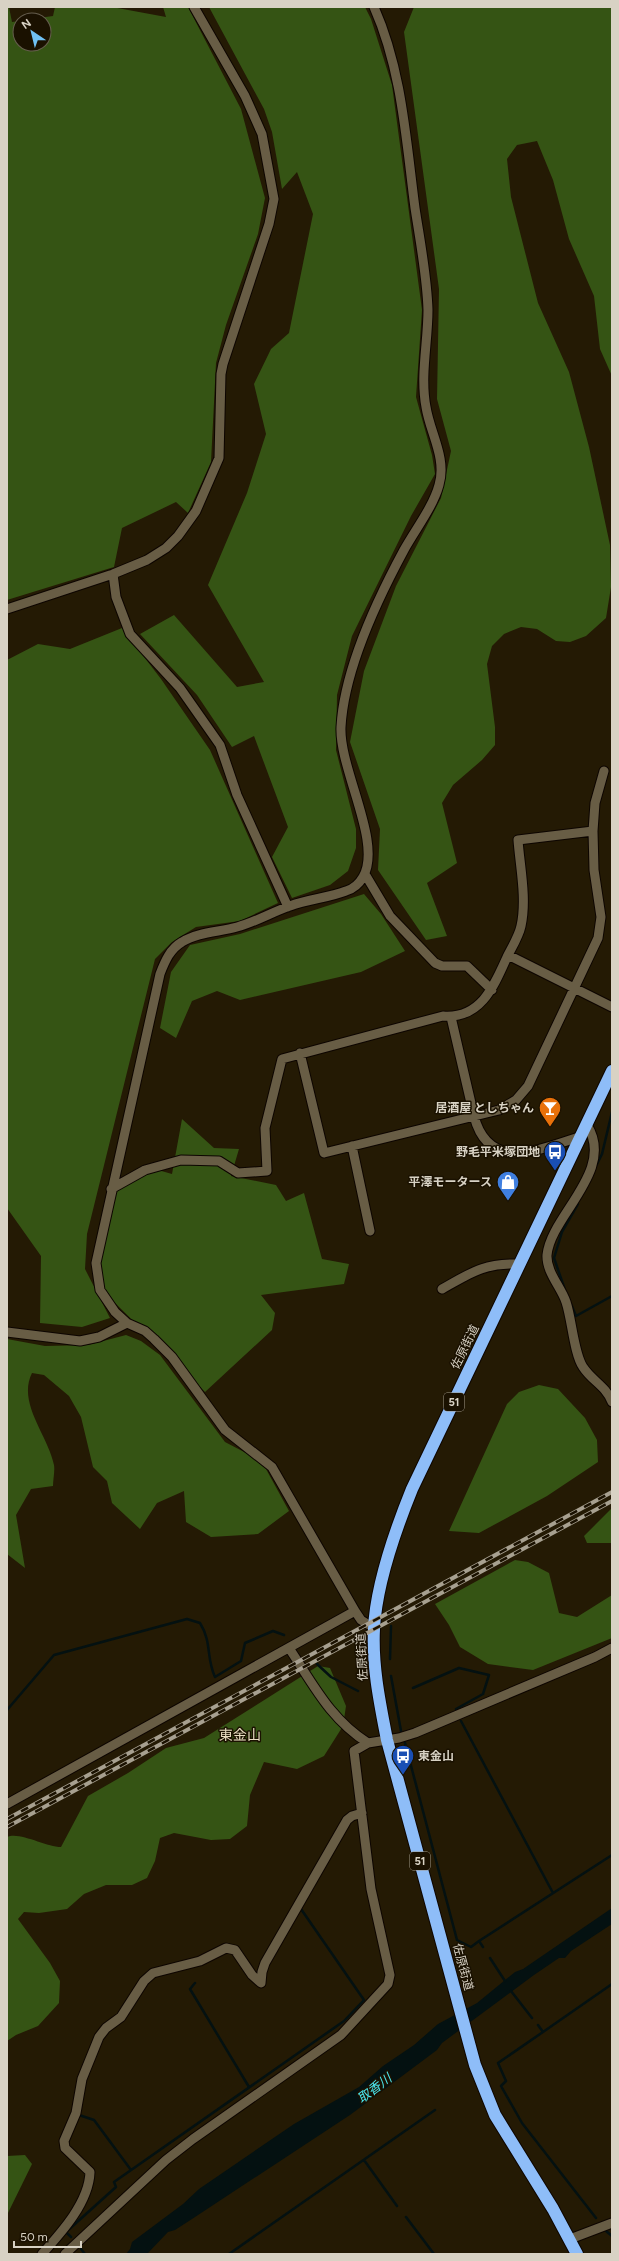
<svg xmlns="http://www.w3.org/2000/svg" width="619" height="2261" viewBox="0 0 619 2261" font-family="Figtree,'Noto Sans JP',sans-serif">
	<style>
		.forest { fill: #355414 }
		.water { fill: #041111 }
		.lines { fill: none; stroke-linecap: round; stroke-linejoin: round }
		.stream { stroke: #041111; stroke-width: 2.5 }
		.street-casing { stroke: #0d0500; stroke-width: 11 }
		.highway-casing { stroke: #0d0500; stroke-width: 14 }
		.street { stroke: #685d45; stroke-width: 9 }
		.highway { stroke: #8ebdf8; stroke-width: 12 }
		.rail-casing { stroke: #a7a090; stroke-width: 4 }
		.rail { stroke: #1a1100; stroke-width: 2.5; stroke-dasharray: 8; stroke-linecap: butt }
		.labels { text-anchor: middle; stroke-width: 3; stroke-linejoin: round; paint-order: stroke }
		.shield { fill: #1a1100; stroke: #9f9889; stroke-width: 1 }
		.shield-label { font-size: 11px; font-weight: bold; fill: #d8d2c4 }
		.poi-label { font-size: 12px; font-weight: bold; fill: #d8d2c4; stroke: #1a1100; text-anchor: end }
		.street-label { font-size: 12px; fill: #d8d2c4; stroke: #1a1100 }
		.water-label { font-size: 13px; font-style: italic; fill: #4be7ee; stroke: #1a1100 }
		.quarter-label { font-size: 14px; fill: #e9ddc1; stroke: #1a1100 }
	</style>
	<rect width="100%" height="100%" fill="#241a04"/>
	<!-- forest -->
	<path class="forest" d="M7 7H9L12 22 20 21V44H44V20H24L53 16 55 7H112L166 17 163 7H188L241 109 265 198 258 234 226 325 216 363 211 462 188 513 176 502 122 528 114 567 7 600Z
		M209 7H365L371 19 392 85 422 310 416 397 432 455 435 474 411 516 352 636 337 695 336 750 356 829V848L348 871 330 885 292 898 272 857 288 827 254 736 232 747 197 695 140 634 174 615 237 687 264 682 208 585 247 493 266 434 254 384 271 349 289 333 313 214 297 172 282 189 272 132 264 109Z
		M414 7H612V376L600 349 594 296 569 239 553 180 537 141 517 145 507 159 511 197 538 303 569 372 589 447 610 545 611 587 606 618 586 636 570 642 556 641 537 629 521 627 504 634 492 646 487 664 495 727V745L482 760 453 785 442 803 457 863 427 883 447 936 426 940 378 870 380 829 350 742 364 671 396 586 441 498 451 451 437 399 439 289 404 32Z
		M122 628 161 679 210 750 278 903 240 921 196 927 172 942 155 959 87 1234 85 1269 110 1318 82 1327 40 1323 41 1256 7 1208V660L38 644 70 649Z
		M364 894 381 914 405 951 361 972 240 1000 217 991 192 1001 176 1038 160 1028 171 972 190 945 240 934Z
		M182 1119 214 1148 239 1149 231 1176 276 1185 286 1201 304 1193 322 1259 349 1264 344 1284 261 1295 275 1313 272 1330 205 1392 113 1301 102 1284 99 1248 116 1189 151 1168 172 1174Z
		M126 1335 141 1341 160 1355 225 1442 248 1454 266 1469 289 1511 258 1534 211 1537 186 1522 184 1491 157 1503 140 1529 112 1503 107 1481 93 1467 81 1417 69 1396 44 1375 32 1373C17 1403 48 1435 54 1465 55 1471 53 1480 53 1486L31 1489 16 1515 25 1568 7 1554V1339L45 1346 88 1345Z
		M539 1385 558 1389 585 1418 597 1440 598 1462 547 1496 479 1533 449 1531 507 1404 519 1392Z
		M612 1508V1543H587L584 1536Z
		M515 1560 528 1562 549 1573 559 1613 577 1617 612 1595V1638L533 1670 488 1664 460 1647 449 1625 435 1604Z
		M318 1666 330 1668 346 1706 343 1726 324 1756 297 1769 264 1762 250 1795 247 1826 230 1839 211 1840 174 1833 160 1838 155 1861 147 1878 132 1885H106L84 1894 67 1909 39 1913 24 1912 18 1919 50 1963 60 1981 59 2003 38 2026 16 2035 7 2041V1837C19 1831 46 1847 61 1847L88 1796 128 1773 166 1748 204 1738Z
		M25 2155 32 2164 7 2215V2156Z"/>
	<!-- water -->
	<path class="water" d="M612 1908V1924L571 1951 565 1958H559L534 1975 442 2043 437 2050 350 2115 192 2219 175 2230 168 2232 147 2254H126L130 2249 132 2242 183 2204 199 2189 294 2124 359 2087 383 2066 414 2045 438 2024 477 2003 515 1972 523 1969Z"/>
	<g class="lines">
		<!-- stream -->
		<path class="stream" d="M594 1170 602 1154 612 1112
			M565 1290 554 1258 562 1232 578 1204
			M571 1304 576 1316 612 1296
			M390 1659 391 1626
			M317 1664 331 1677 358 1691
			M391 1676 401 1731
			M413 1688 459 1668 489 1675 483 1694 456 1709
			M7 1710 54 1655 187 1619 200 1623C212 1642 206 1658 215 1677L241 1661 245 1643 273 1631 284 1635
			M461 1721 553 1893
			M405 1743 457 1940 471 1947 479 1941 483 1947
			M479 1941 612 1855
			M490 1958 505 1981
			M195 1983 190 1989 249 2087
			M511 1991 532 2018
			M538 2025 543 2032 498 2063 506 2081 501 2086 522 2123 596 2218
			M543 2032 612 1984
			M79 2115 94 2120 131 2170
			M364 2160 397 2206
			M406 2217 434 2254
			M606 2231 612 2236
			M71 2237 66 2232 116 2187 114 2182 344 2021 364 2000 301 1909
			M81 2249 85 2254
			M229 2254 435 2110"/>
		<!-- street casing -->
		<g class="street-casing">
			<path id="street" d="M374 7C402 70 406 140 415 208 420 241 427 276 428 310 428 342 420 376 426 407 430 433 447 458 439 485 433 507 415 530 404 550 377 600 344 671 341 727 339 769 383 843 363 877 359 884 353 889 346 891 328 898 308 899 290 906 272 912 256 922 237 927 220 932 198 932 182 942 170 949 165 961 160 974L96 1263 100 1290 115 1312 127 1323 145 1331 154 1339 172 1357 225 1430 272 1467 355 1611 361 1620 374 1628
				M113 574 116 597 130 634 180 688 220 745 237 795 288 907
				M7 609 113 574 147 560 166 548 178 536 196 511 219 458 221 374 223 364 269 224 274 199 262 134 245 96 194 7
				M365 874 390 916 435 963 442 966H467L492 990
				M508 955 612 1007
				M451 1017 474 1116C489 1174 540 1149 582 1136
				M300 1053 324 1153 499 1110 516 1100 528 1086 598 938 601 917 594 870 593 831 595 803 604 771
				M587 1125C616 1171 551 1215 547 1255 546 1272 561 1287 566 1302 572 1320 574 1354 583 1367 592 1381 606 1386 612 1402
				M352 1146 370 1231
				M111 1189 145 1170 181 1160 219 1161 238 1173 267 1171 265 1128 282 1059 443 1016C481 1019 494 986 507 957 512 947 519 936 521 926 527 899 520 867 518 840L593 831
				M442 1289C472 1272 484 1263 520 1264
				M7 1332 80 1341 99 1337 127 1323
				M289 1648C313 1684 330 1719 368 1743
				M7 1804 355 1611
				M570 2239 612 2223
				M42 2254C62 2232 89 2202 90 2172L65 2148 64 2141 76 2113 82 2079 99 2037 106 2028 121 2017 144 1981 153 1973 200 1961 226 1948 235 1950 252 1975 261 1983 262 1972 265 1963 347 1820 352 1816 362 1813
				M65 2254 166 2160 193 2139 341 2035 388 1984 390 1975 371 1889 354 1751 368 1743 399 1738 415 1733 595 1657 612 1648"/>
		</g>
		<!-- highway casing -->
		<g class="highway-casing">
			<path id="highway" d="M577 2254 553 2209 495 2115 475 2065 387 1740C380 1704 372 1666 374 1629 376 1584 395 1531 412 1489L612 1071"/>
		</g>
		<!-- street -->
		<use href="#street" class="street"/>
		<!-- highway -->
		<use href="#highway" class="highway"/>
		<!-- rail casing -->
		<g class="rail-casing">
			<path id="rail" d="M7 1819 612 1492
				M7 1827 612 1501"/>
		</g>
		<!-- rail -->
		<use href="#rail" class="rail"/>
	</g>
	<!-- icons -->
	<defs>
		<g id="bar-pin" transform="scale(1.15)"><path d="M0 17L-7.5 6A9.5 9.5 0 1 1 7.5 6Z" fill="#e8710a" stroke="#1a1100"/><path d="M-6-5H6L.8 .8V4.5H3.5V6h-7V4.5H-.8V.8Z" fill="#fff"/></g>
		<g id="bus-pin" transform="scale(1.15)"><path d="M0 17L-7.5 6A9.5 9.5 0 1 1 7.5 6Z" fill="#1a4fb4" stroke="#1a1100"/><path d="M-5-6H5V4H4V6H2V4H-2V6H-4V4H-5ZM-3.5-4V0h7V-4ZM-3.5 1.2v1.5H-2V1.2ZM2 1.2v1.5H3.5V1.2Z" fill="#fff"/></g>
		<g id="shop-pin" transform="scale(1.15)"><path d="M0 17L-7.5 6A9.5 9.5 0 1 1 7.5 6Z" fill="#3f7fe0" stroke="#1a1100"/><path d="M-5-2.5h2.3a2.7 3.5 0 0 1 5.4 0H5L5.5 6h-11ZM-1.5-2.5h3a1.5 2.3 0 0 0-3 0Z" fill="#fff"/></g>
	</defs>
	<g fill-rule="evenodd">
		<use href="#bar-pin" x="550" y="1108"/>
		<use href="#bus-pin" x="555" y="1152"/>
		<use href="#shop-pin" x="508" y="1182"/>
		<use href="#bus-pin" x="403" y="1756"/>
	</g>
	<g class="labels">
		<!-- shield labels -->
		<g class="shield">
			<rect x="444" y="1393" width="20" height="18" rx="3"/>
			<rect x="410" y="1852" width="20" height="18" rx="3"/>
		</g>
		<g class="shield-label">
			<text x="454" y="1406">51</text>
			<text x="420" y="1865">51</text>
		</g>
		<!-- poi labels -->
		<g class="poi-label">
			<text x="534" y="1112">居酒屋 としちゃん</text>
			<text x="540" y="1156">野毛平米塚団地</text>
			<text x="492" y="1186">平澤モータース</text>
			<text x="418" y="1760" text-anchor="start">東金山</text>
		</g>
		<!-- street labels -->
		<g class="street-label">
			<text transform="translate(465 1347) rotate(-64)" y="4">佐原街道</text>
			<text transform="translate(362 1657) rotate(-93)" y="4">佐原街道</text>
			<text transform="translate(463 1967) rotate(75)" y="4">佐原街道</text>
		</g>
		<!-- water labels -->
		<g class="water-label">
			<text transform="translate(374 2088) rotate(-37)" y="5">取香川</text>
		</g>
		<!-- quarter labels -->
		<g class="quarter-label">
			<text x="240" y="1740">東金山</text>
		</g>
	</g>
	<!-- border -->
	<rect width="619" height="2261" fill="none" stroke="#d8d2c4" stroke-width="16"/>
	<!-- north arrow -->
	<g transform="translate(32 32) rotate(325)"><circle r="19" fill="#1a1100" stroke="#665e4e"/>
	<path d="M0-3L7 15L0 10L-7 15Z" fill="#70c1f4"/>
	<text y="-6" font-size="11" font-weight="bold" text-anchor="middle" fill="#d8d2c4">N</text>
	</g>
	<!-- scale -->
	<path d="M14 2241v6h67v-6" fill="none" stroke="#d8d2c4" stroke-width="2"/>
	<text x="20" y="2241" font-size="12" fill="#d8d2c4" stroke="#1a1100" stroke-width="3" paint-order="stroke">50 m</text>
</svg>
